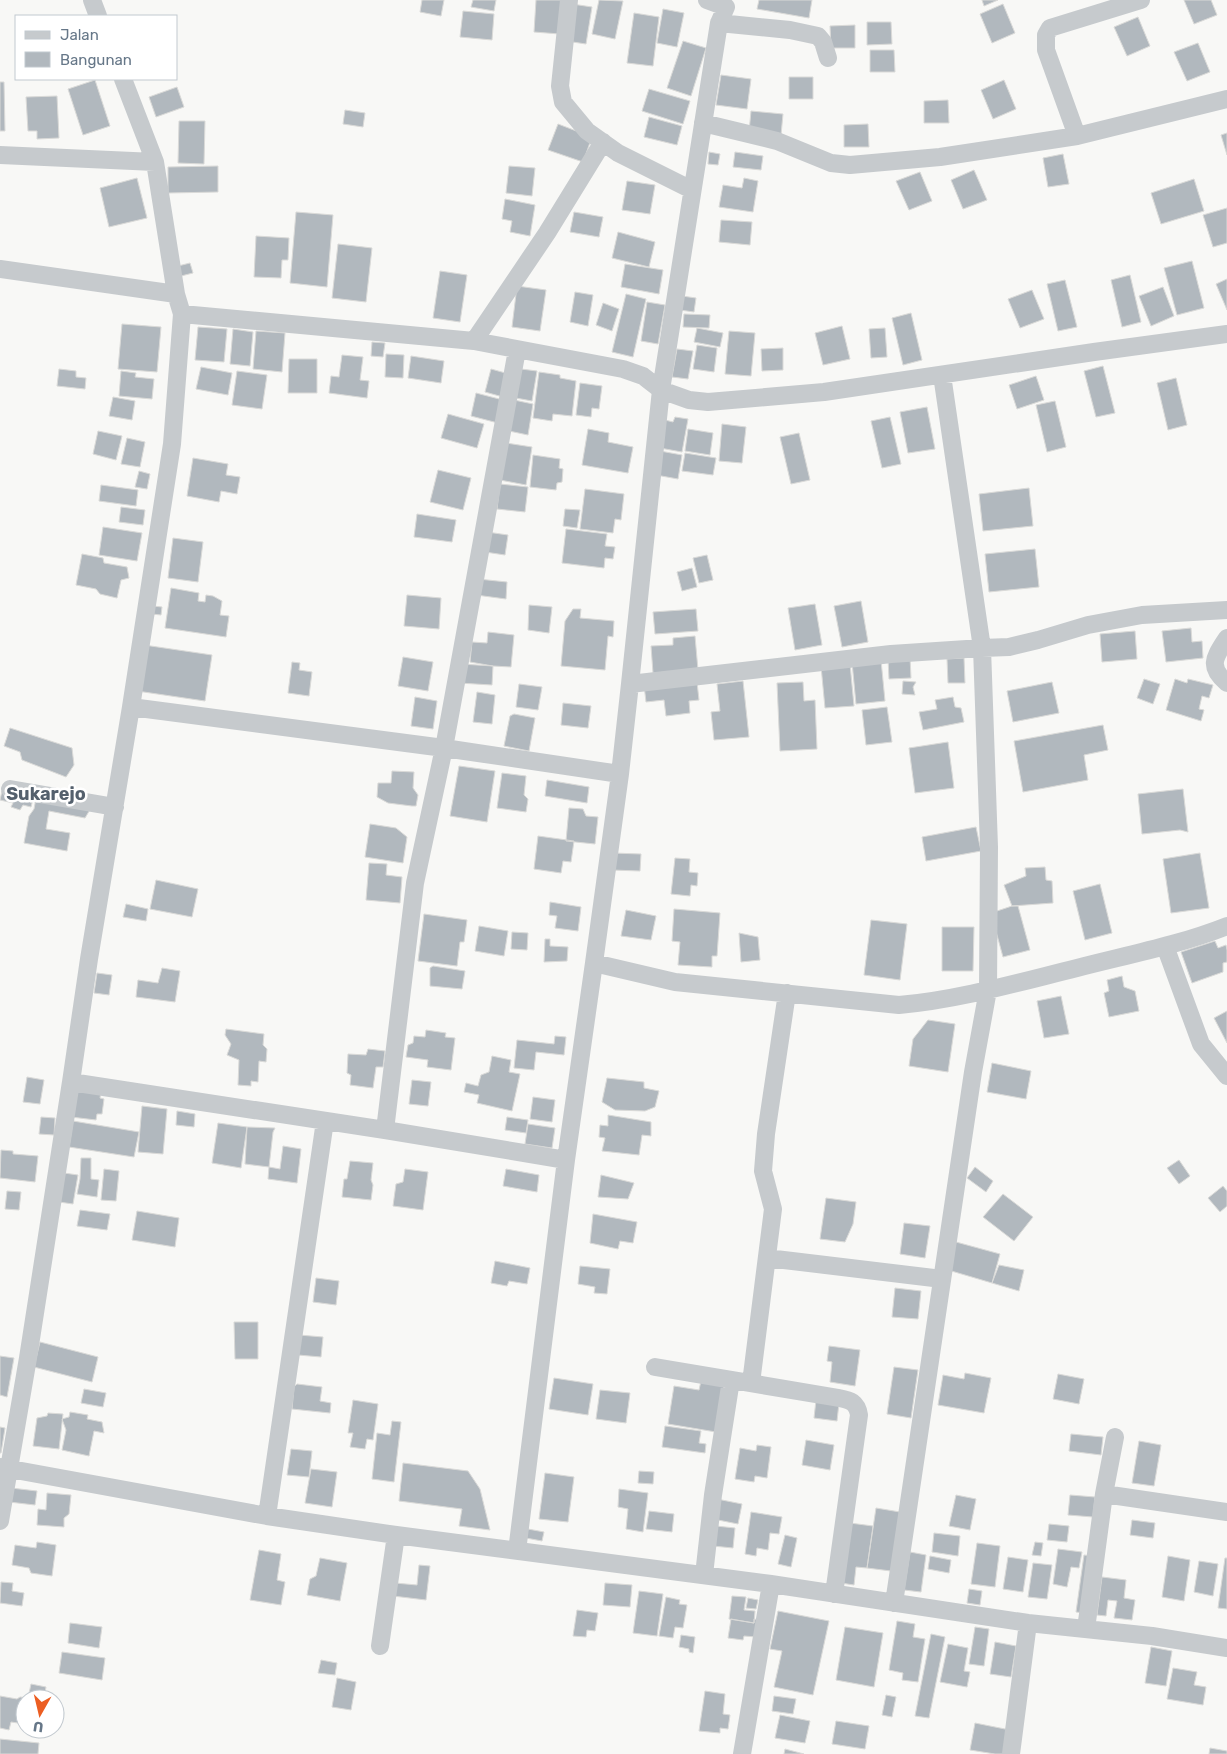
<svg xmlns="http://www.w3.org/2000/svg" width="1227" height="1754" viewBox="0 0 1227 1754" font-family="Rubik,sans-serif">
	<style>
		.building { fill: #b1b8be; stroke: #dadad8 }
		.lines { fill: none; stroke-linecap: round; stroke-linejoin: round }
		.minor { stroke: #c6cacd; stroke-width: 18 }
		.labels { text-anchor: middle; stroke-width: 5; stroke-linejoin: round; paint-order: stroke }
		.quarter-label { font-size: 18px; font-weight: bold; fill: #54606d; stroke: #fff }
	</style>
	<rect width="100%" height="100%" fill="#f8f8f6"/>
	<!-- building -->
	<path class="building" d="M422 0H444L441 16 420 12Z
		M473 0H496L494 11 471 7Z
		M536 0H563L560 34 534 32Z
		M599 0 623 1 615 39 592 34Z
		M759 0H812L809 18 757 9Z
		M982 0H998L984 6Z
		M1184 0H1211L1217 15 1194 24Z
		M572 4 592 7 586 44 566 41Z
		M1003 4 1015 33 992 43 980 14Z
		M663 9 684 13 677 47 657 43Z
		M463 11 494 14 492 40 460 37Z
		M634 13 659 17 653 66 627 63Z
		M1138 17 1150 46 1127 56 1114 27Z
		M867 22H891L892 44 867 45Z
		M855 25V48H831L830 26Z
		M683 41 706 48 691 96 667 88Z
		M1198 43 1210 72 1187 81 1174 52Z
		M870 50H894L895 72H870Z
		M721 75 751 79 747 109 716 105Z
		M789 77H813V99H789Z
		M95 80 110 126 83 135 68 89Z
		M1004 80 1016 109 993 119 981 90Z
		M0 82H4L5 131H0Z
		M177 87 184 107 156 117 149 97Z
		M649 89 690 101 683 124 642 111Z
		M57 96 59 138 37 139V131H28L26 97Z
		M948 100 949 123H924V101Z
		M345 110 365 113 363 127 343 124Z
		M751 111 783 114 781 135 749 132Z
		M649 117 682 126 677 145 644 137Z
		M179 121H205L204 164 178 163Z
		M558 124 592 137 583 162 548 150Z
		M868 124 869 147H844V125Z
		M1227 133V155L1221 135Z
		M709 152 720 154 718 165 708 164Z
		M735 152 763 156 761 170 733 167Z
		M1063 154 1069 184 1048 187 1043 158Z
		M218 166V192L168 193V167Z
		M509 166 535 168 532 196 506 193Z
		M974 170 987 200 963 209 951 180Z
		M920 172 932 201 909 210 896 181Z
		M137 178 147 218 109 227 100 188Z
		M744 178 758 181 753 212 719 207 723 185 742 188Z
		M1194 179 1204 211 1161 224 1151 193Z
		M627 181 655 185 650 214 622 210Z
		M505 199 535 205 530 236 510 232 512 221 502 219Z
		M1227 208V243L1213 247 1203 215Z
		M296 212 333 215 327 287 290 283Z
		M574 212 603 217 599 237 570 232Z
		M721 220 752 222 750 245 719 242Z
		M618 232 655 242 649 267 612 258Z
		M256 236 289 238 288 260H282L281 278 254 277Z
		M338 244 372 248 366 302 332 298Z
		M1192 261 1204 308 1177 315 1164 268Z
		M190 263 193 273 181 276 178 266Z
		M625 264 663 270 659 294 621 287Z
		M440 271 467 275 460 322 433 318Z
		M1130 275 1141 322 1122 327 1111 280Z
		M1227 279V310L1216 284Z
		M1065 280 1077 327 1058 331 1047 284Z
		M517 286 546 290 540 331 512 327Z
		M1163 287 1174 316 1151 326 1139 296Z
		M1032 290 1044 319 1020 328 1008 299Z
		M575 292 593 295 588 326 570 322Z
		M626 294 646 299 633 357 612 352Z
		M682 296 696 298 694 312 680 310Z
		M647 302 665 305 658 344 641 341Z
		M603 303 619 309 612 331 596 325Z
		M911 313 922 360 903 365 892 318Z
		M684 314 710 315 709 328 683 327Z
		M122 324 161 327 157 372 118 369Z
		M842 326 850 359 823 365 815 333Z
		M198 327 227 329 224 362 195 360Z
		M697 328 723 333 720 347 694 342Z
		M885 328 887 357 871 358 869 329Z
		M233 329 253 332 250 366 230 364Z
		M256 331 285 333 282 372 253 369Z
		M729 331 755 333 751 376 725 374Z
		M372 342 385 343 383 357 371 356Z
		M697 345 717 348 714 372 693 369Z
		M783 348V370L762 371 761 349Z
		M677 349 693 351 688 379 672 377Z
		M386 354 404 355 403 378 385 377Z
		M342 355 363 357 360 380 369 381 367 398 329 393 331 376 339 377Z
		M411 356 444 361 441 383 408 378Z
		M289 359H317V393H288Z
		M1103 366 1115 413 1096 417 1084 371Z
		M201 367 232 373 228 395 196 389Z
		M59 369 76 371V377L86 378 85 389 57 386Z
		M491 369 509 374 503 397 485 392Z
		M521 369 537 371 532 401 516 398Z
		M121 371 136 373 135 377 154 379 152 399 119 396Z
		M237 371 267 375 262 409 232 405Z
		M539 372 560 375V378L576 381 572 416 553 414 552 421 533 418Z
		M1036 376 1044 400 1017 409 1009 385Z
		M1176 378 1187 425 1168 430 1157 383Z
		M580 383 602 386 599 409 592 408 591 417 576 415Z
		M476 393 503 400 498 423 471 416Z
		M113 397 135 401 132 420 109 416Z
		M514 400 533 404 528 435 509 431Z
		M1055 401 1066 447 1047 452 1036 405Z
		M927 407 935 449 908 453 900 412Z
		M448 414 484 424 477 448 441 438Z
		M675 417 688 419 682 452 660 448 665 420 673 422Z
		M890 417 901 464 882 468 871 421Z
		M722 424 746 427 742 463 719 461Z
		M588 429 609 433 608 442 633 447 628 473 582 465Z
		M688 429 713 433 710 455 685 451Z
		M98 431 122 436 116 460 93 454Z
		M799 433 810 480 791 484 780 437Z
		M127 438 145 442 140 467 121 464Z
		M506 443 532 447 526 485 500 480Z
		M660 451 682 455 678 479 656 475Z
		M685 453 716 458 713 475 682 471Z
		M533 455 560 459 559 468 563 469 562 482 557 483 556 490 530 487Z
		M193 458 228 464 226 475 240 477 237 494 221 491 219 502 187 496Z
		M438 470 471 478 463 510 430 502Z
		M139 471 150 474 147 489 135 487Z
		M500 484 528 487 525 512 497 509Z
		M101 485 138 490 136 506 99 501Z
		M1029 488 1033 526 983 531 979 494Z
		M585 489 624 494 621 520 615 519 613 533 580 529Z
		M121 507 145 510 143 525 119 522Z
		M565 509 580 510 577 528 563 526Z
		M417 514 456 520 452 542 414 537Z
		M103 527 142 533 137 561 99 555Z
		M566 529 607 534 605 546 615 547 613 559 605 558 604 568 562 563Z
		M487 532 508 535 505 555 485 552Z
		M173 538 203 542 198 582 168 578Z
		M1035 549 1039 587 989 592 985 554Z
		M82 554 103 558 104 563 127 567 129 578 121 580 117 598 100 594 96 589 76 585Z
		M707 555 713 580 699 583 693 558Z
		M692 568 697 587 682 591 677 572Z
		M478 579 507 582 506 599 476 595Z
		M171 588 199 593 198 601 205 602 206 595 213 596 222 601 220 615 229 616 226 637 165 628Z
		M407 595 441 598 439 629 404 626Z
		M861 601 868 642 842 647 834 606Z
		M815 604 822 645 795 650 788 608Z
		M529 605 552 607 549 633 528 630Z
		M153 606 162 607 161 615 152 614Z
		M573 609H581L580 618 614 621 613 637 608 636 605 670 561 666 565 621Z
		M696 609 698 631 655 634 653 612Z
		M1191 628 1192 642 1202 641 1203 658 1166 662 1162 631Z
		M1135 631 1137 659 1102 662 1100 634Z
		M488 632 514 635 511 667 493 666 470 662 472 642 487 643Z
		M695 636 698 670 653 673 651 646 673 645V638Z
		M144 645 212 655 205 701 137 691Z
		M403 657 433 662 428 691 398 686Z
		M910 657 911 678 889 679 888 658Z
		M964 658 965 683H948L947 659Z
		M881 660 885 701 856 704 852 662Z
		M292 662 300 663 299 670 312 672 309 696 288 693Z
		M461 664 493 666 492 685 459 683Z
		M850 664 854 706 825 708 821 666Z
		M1144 679 1160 684 1153 704 1137 698Z
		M1175 679 1187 683 1188 679 1213 685 1209 698 1202 696 1199 709 1204 710 1201 721 1166 710Z
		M743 681 749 737 714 740 711 712 720 711 717 684Z
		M903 681 916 682 913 687 915 695 902 694Z
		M697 682 699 700 689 701 690 713 666 716 664 700 646 702 644 685Z
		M803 682 804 701 815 700 817 749 780 751 777 683Z
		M1052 682 1059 713 1013 722 1007 691Z
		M519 684 542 687 538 710 516 707Z
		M477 692 495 695 492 724 473 722Z
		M415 697 437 701 433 729 411 726Z
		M953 697 955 707 961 708 964 722 923 730 919 712 937 709 935 700Z
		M563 703 591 706 588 728 561 725Z
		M887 707 892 742 866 745 862 710Z
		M514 714 535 718 529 751 504 746 510 716Z
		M1103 725 1108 750 1084 755 1088 780 1023 792 1014 741Z
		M10 728 72 748 74 765 66 777 22 760 20 752 4 746Z
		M948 742 954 788 915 793 909 748Z
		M459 766 495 771 487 822 450 816Z
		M392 771 414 772 413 788 418 795 416 806H412L388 803 377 797 378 783H391Z
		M502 773 526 776 524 795 528 799 526 812 497 808Z
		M547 780 589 787 587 803 545 796Z
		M1183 789 1188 832 1180 830 1142 834 1138 794Z
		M2 791 33 799 31 807 23 805 20 810 11 807 13 803 0 800Z
		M36 798 91 808 85 818 49 811 46 829 70 833 67 851 24 843 29 816 34 809Z
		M569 808 583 809 586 816 598 817 595 844 566 841Z
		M370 824 396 828 407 837 403 863 365 857Z
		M976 827 981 851 926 861 922 837Z
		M538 836 574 841 571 862 563 861 561 873 534 869Z
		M612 853 641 854 640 871 612 870Z
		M1200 853 1209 908 1171 913 1163 859Z
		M675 858 690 859 689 872 698 873 697 886 691 885 690 896 671 894Z
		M369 863 387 864 386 875 402 877 400 903 366 900Z
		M1045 867 1046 880 1052 881 1053 903 1012 906 1004 885 1026 876 1025 868Z
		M156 880 198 889 192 917 150 909Z
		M1100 884 1112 933 1085 940 1073 891Z
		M550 902 581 907 578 931 555 928 557 916 549 915Z
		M126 904 148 909 146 921 123 917Z
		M1012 906H1018L1030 950 1003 957 991 913Z
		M674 909 720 913 717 956H712V967L678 965 680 942 672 941Z
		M626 910 656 916 651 940 621 936Z
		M424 914 467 920 464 942H460L457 966 418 961Z
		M871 920 907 924 900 980 864 975Z
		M479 926 508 931 504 956 475 951Z
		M942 927H974L973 971H942Z
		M512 932 528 933 527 950 511 949Z
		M739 933 758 937 760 960 741 962Z
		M545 939H550V946L568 947 567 961 544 962Z
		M1215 941 1218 948 1226 945 1227 950V962L1223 963V972L1192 983 1181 952Z
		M433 966 465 971 462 989 430 986V968Z
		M162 968 180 971 175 1002 136 997 138 980 158 983Z
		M97 973 112 975 109 995 94 993Z
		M1122 976 1124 987 1135 991 1139 1011 1109 1017 1104 993 1109 991 1107 980Z
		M1061 996 1069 1034 1044 1038 1037 1001Z
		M1227 1011V1043L1214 1018Z
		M928 1020 955 1024 948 1072 909 1066 913 1039Z
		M226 1029 264 1034 263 1045 267 1049 266 1062 259 1061 258 1082 251 1081V1086L238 1085 239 1060 227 1055 231 1044 225 1035Z
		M426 1030 446 1033 445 1037 455 1038 451 1070 427 1067 428 1060 406 1057 408 1045 413 1043 414 1036 425 1037Z
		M555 1036 566 1037 564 1055 536 1052 534 1070 514 1068 517 1040 554 1044Z
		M368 1049 385 1051 383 1067H376L373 1088 350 1085 351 1075 347 1073 348 1054 366 1055Z
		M492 1056 511 1060 509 1072 520 1074 512 1111 477 1103 479 1095 464 1092 466 1083 478 1086 481 1075 489 1072Z
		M992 1063 1031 1071 1026 1099 987 1092Z
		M27 1077 44 1080 40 1104 23 1102Z
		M607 1078 644 1082V1088L659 1091 655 1107 645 1111 615 1110 602 1102Z
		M412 1080 431 1082 428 1106 409 1104Z
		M76 1088 101 1092 100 1098 104 1099 102 1114H97L96 1120 71 1117Z
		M533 1097 555 1100 552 1122 530 1119Z
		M142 1106 167 1109 163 1154 138 1152Z
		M177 1111 195 1114 194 1127 176 1125Z
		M608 1115 651 1122V1136L642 1135 639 1155 602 1151 605 1138 599 1137 600 1125 608 1126Z
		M41 1117 55 1118 54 1135 39 1134Z
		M507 1117 528 1120 526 1133 505 1130Z
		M73 1121 139 1132 134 1157 69 1147Z
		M218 1123 247 1127 241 1168 212 1163Z
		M528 1124 555 1128 552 1148 525 1144Z
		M247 1127 275 1128 273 1132 269 1167 245 1164Z
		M283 1146 301 1149 297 1183 268 1179 269 1167 280 1169Z
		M1 1150 13 1151V1154L38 1156 35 1182 0 1178Z
		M81 1158H91V1179L99 1180 97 1197 77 1194 80 1179Z
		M1179 1160 1190 1176 1179 1184 1167 1168Z
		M350 1161 373 1163 371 1180 373 1185 371 1200 342 1197 344 1179H347Z
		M975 1167 993 1181 986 1192 967 1178Z
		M104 1169 119 1171 116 1201 101 1200Z
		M405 1169 428 1172 423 1210 393 1206 396 1184 403 1182Z
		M506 1169 539 1175 537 1192 503 1186Z
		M64 1173 78 1175 73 1204 59 1202Z
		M601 1175 634 1183 628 1199 598 1197Z
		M1223 1186 1227 1191V1206L1220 1212 1208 1198Z
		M7 1191 21 1192 19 1210 5 1209Z
		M1003 1194 1033 1217 1014 1241 983 1217Z
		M826 1198 856 1202 853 1224 845 1242 820 1239Z
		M80 1210 110 1214 107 1230 77 1226Z
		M137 1211 179 1218 175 1247 132 1240Z
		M593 1214 637 1222 633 1243 620 1241 618 1249 590 1243Z
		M904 1223 930 1226 925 1258 900 1254Z
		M956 1242 1000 1254 992 1283 948 1270Z
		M495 1261 530 1268 527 1284 509 1281 507 1286 491 1283Z
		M999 1265 1024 1270 1019 1291 992 1283Z
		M580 1266 610 1269 607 1294 594 1293 595 1287 578 1284Z
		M316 1278 339 1281 336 1305 313 1302Z
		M895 1288 921 1291 918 1319 892 1317Z
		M234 1322H258V1359H235Z
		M299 1335 323 1337 321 1357 298 1355Z
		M40 1342 98 1357 92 1382 34 1367Z
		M829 1346 860 1350 855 1386 830 1382 832 1362 827 1361Z
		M0 1356 14 1358 7 1397 0 1395Z
		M894 1367 918 1370 911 1418 887 1414Z
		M965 1373 991 1378 984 1413 938 1405 943 1375 964 1379Z
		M1058 1374 1084 1379 1079 1404 1053 1399Z
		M554 1378 593 1384 588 1415 549 1409Z
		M701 1381 724 1385 716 1432 668 1424 674 1386 699 1390Z
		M297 1384 322 1387 320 1401 331 1403 330 1413 292 1409 294 1387Z
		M84 1389 106 1393 103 1407 81 1403Z
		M600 1390 630 1393 626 1423 596 1419Z
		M353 1400 378 1404 373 1440 367 1439 365 1449 350 1447 353 1433H348Z
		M816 1400 839 1403 837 1421 814 1418Z
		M70 1412 88 1415 87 1419 102 1422 104 1433 94 1431 89 1456 62 1450 66 1430 62 1419 69 1417Z
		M48 1413 63 1414 59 1449 33 1446 37 1418 47 1416Z
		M392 1421 401 1422 394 1482 372 1479 377 1433 390 1435Z
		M665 1426 701 1431 699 1443 706 1444 705 1453 662 1447Z
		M0 1427 5 1428 1 1453H0Z
		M1071 1434 1103 1437 1101 1455 1069 1451Z
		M806 1440 834 1445 830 1470 802 1465Z
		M1139 1441 1161 1445 1154 1486 1132 1483Z
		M757 1445 771 1447 767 1478 755 1476 754 1482 735 1479 740 1448 756 1451Z
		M291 1449 312 1451 309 1477 287 1475Z
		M403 1463 468 1471 480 1489 490 1530 459 1526 462 1509 399 1501Z
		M311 1469 337 1472 332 1507 305 1503Z
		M639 1471 654 1472 653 1484 638 1483Z
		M545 1473 574 1477 568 1522 539 1519Z
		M11 1488 37 1491 35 1505 9 1502Z
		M619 1489 648 1493 643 1532 626 1529 628 1509 618 1507Z
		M47 1493 71 1495 69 1514 64 1518V1527L37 1525 38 1509 46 1510Z
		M956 1495 976 1499 970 1530 949 1526Z
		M1070 1495 1095 1497 1093 1517 1068 1515Z
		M717 1499 742 1504 738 1524 713 1519Z
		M876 1508 900 1512 891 1571 867 1568Z
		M649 1511 674 1514 672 1532 646 1529Z
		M751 1512 782 1517 779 1534 770 1533 768 1550 757 1548 756 1556 745 1554Z
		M1132 1520 1155 1523 1153 1538 1130 1535Z
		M850 1523 873 1526 867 1568 856 1567 854 1585 841 1583Z
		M1049 1524 1069 1526 1067 1542 1047 1540Z
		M716 1526 735 1528 733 1548 713 1546Z
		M528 1529 544 1532 542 1541 526 1538Z
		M934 1533 960 1536 958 1556 932 1552Z
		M785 1535 797 1538 791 1567 778 1564Z
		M37 1542 56 1545 52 1576 31 1573 29 1568 12 1565 15 1545 36 1548Z
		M1035 1542 1043 1543 1041 1556 1032 1555Z
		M977 1543 1000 1546 995 1587 971 1584Z
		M1058 1549 1082 1552 1079 1568 1071 1567 1067 1587 1053 1584Z
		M259 1550 281 1554 277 1580 285 1582 281 1605 250 1600Z
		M910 1552 926 1555 921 1592 904 1590Z
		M1084 1555 1092 1556 1084 1613 1076 1612Z
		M930 1556 951 1560 949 1573 928 1569Z
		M1168 1556 1190 1560 1184 1601 1162 1597Z
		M1008 1557 1028 1560 1023 1592 1003 1589Z
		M320 1558 347 1563 340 1601 307 1595 310 1579 316 1576Z
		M1225 1558H1227V1609L1218 1608Z
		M1199 1561 1218 1564 1213 1596 1194 1592Z
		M1033 1563 1052 1565 1047 1599 1028 1597Z
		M419 1565 430 1566 426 1600 393 1596 395 1583 417 1585Z
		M1102 1577 1126 1580 1124 1598 1135 1600 1132 1620 1114 1618 1117 1601 1108 1600 1106 1616 1097 1615Z
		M1 1582 13 1583 12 1591 24 1593 22 1606 0 1603Z
		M605 1583 632 1585 630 1607 603 1605Z
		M969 1589 982 1591 980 1605 967 1603Z
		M639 1591 663 1594 657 1636 633 1633Z
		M732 1596 746 1597 744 1610 755 1611 754 1623 729 1619Z
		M666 1597 680 1600 679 1604 687 1605 683 1628 675 1627 673 1638 659 1636Z
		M748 1598 758 1600 756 1609 746 1608Z
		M577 1610 598 1613 595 1631 587 1630 586 1637 573 1636Z
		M778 1611 829 1621 813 1695 774 1687 782 1651 770 1649Z
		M731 1619 754 1623V1619L759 1620 757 1637 744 1636 743 1640 728 1638Z
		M897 1621 915 1624 913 1637 925 1639 918 1682 902 1680 903 1673 889 1670Z
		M70 1623 102 1627 99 1648 68 1643Z
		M845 1627 883 1633 874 1687 836 1680Z
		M975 1627 989 1629 984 1666 969 1664Z
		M931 1634 945 1637 929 1718 915 1716Z
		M681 1635 695 1637 693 1653 689 1652V1649L679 1647Z
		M995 1642 1016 1646 1011 1677 990 1674Z
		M948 1644 968 1648 964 1671 970 1672 967 1687 940 1682Z
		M1151 1647 1172 1651 1166 1686 1145 1683Z
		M62 1652 105 1658 102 1680 59 1673Z
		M321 1660 337 1663 335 1675 318 1673Z
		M1173 1668 1197 1672 1194 1685 1206 1687 1203 1705 1167 1699Z
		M337 1678 356 1682 351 1710 332 1707Z
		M31 1684 46 1687 44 1699H25V1724L11 1722 9 1730 0 1728V1696L17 1699 20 1697 28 1698Z
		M705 1691 725 1694 723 1714 730 1715 728 1729 720 1728V1733L699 1731Z
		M886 1695 896 1697 892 1717 882 1715Z
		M774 1696 796 1699 793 1714 772 1711Z
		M780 1715 810 1721 805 1743 775 1738Z
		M836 1721 869 1726 865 1749 832 1744Z
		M975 1723 1010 1730 1006 1754H995L970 1750Z
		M0 1739 39 1743 38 1754H0Z
		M1210 1748 1227 1751V1754H1209Z
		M785 1749 804 1754H784Z"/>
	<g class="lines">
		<!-- minor -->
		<path class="minor" d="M92 0 98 16
			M569 0 560 86 563 102 587 131 618 153 692 190
			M719 23 790 30 818 36 823 42 828 58
			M123 79 155 162 176 294 182 314
			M703 123 777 141 831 163 850 165 940 157 1077 136 1227 99
			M1077 136 1046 50V35L1050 28 1141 0
			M0 155 155 162
			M0 269 176 294
			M474 341 547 233 603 142
			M517 350 444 748 131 707 172 444 182 314 474 341 623 369 643 376 661 390 719 23 726 7 707 0
			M942 375 982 648 1009 647 1038 640 1088 625 1142 615 1227 610
			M1227 638C1215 657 1207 666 1227 683
			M630 684 661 390 689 400 708 402 824 392 1094 352 1227 334
			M620 774 630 684 891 654 982 648 989 847 988 990 973 1072 894 1603
			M10 789 115 807
			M1165 946 1201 1044 1227 1076
			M71 1082 89 959 131 707
			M385 1130 415 883 444 748 620 774 594 963
			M767 1258 942 1279
			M655 1367 839 1398C850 1400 857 1402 859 1415L834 1594
			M751 1383 773 1209 763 1171 766 1134 787 993
			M0 1467 267 1516 396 1535 771 1584 1028 1623 1152 1636 1227 1648
			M1104 1494 1115 1437
			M267 1516 325 1121
			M0 1521 28 1358 71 1082 385 1130 566 1160
			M517 1551 566 1160 594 963 675 982 899 1005C958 1000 1020 982 1077 968 1127 955 1179 945 1227 926
			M704 1575 713 1495 731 1380
			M1086 1629 1104 1494 1227 1512
			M380 1646 396 1535
			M742 1754 771 1584
			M1011 1754 1028 1623"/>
	</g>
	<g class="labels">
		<!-- quarter labels -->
		<g class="quarter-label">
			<text x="46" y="800">Sukarejo</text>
		</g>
	</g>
	<!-- legend -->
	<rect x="15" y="15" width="162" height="65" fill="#ffffff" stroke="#c2c9cf"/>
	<rect x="25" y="31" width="25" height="8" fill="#c6cacd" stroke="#c2c9cf"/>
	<text x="60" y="40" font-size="15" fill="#667788">Jalan</text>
	<rect x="25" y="52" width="25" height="15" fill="#b1b8be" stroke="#c2c9cf"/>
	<text x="60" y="65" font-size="15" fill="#667788">Bangunan</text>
	<!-- north arrow -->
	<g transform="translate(40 1714) rotate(188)"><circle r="24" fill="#ffffff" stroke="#c2c9cf"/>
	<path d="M0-4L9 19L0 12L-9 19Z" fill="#ec5e22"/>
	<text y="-8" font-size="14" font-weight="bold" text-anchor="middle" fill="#667788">U</text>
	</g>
</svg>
